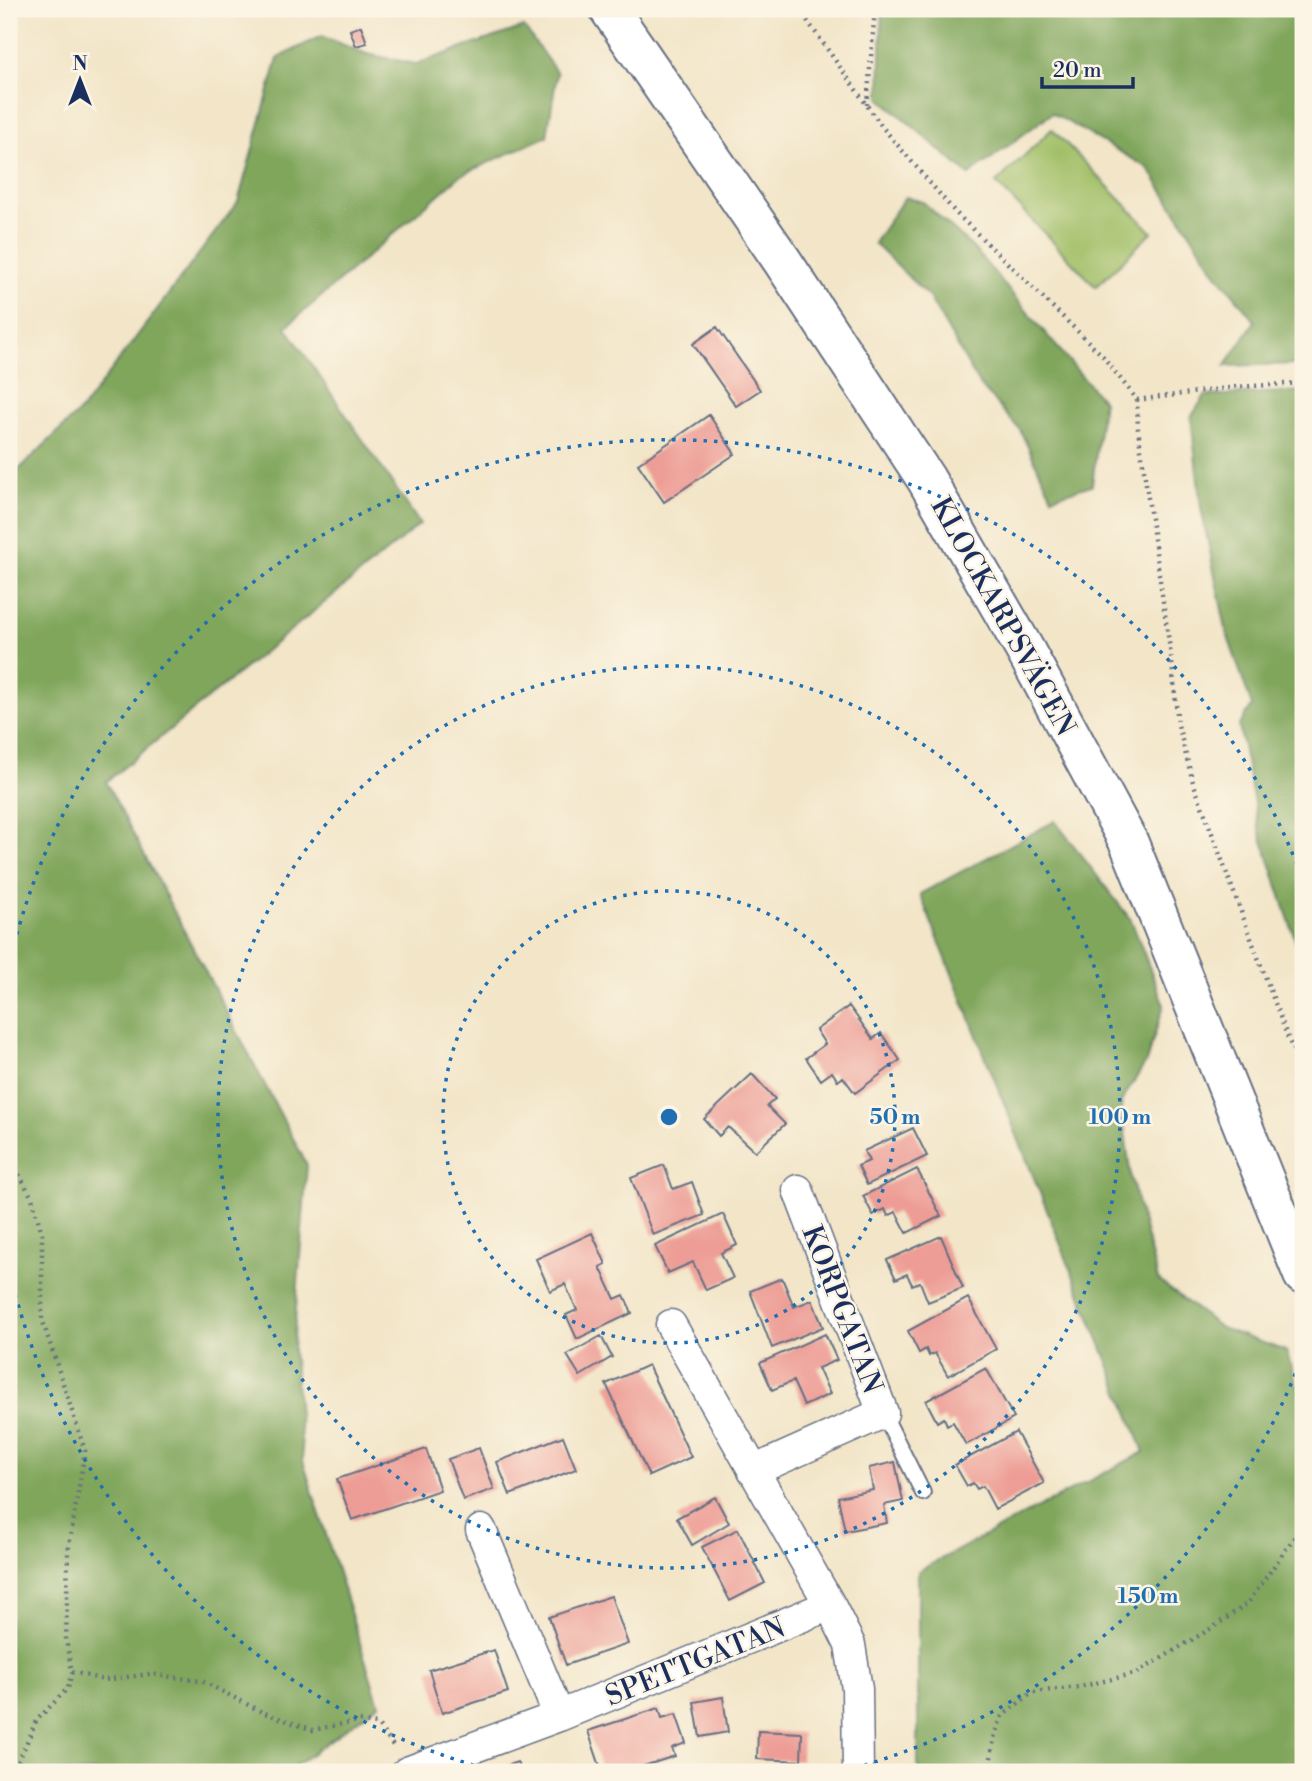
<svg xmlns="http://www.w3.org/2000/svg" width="1312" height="1781" viewBox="0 0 1312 1781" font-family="'Libre Bodoni',serif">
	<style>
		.green { fill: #a1bf67; stroke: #5e7762; stroke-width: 2 }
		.forest { fill: #80a65c; stroke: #4e6a5d; stroke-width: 2 }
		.building { fill: #ed9d95 }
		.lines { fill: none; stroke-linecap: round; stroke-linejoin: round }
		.lane-casing { stroke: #666f83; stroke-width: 18 }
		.street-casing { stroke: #666f83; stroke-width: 33 }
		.secondary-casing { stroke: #666f83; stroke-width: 42 }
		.path { stroke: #666f83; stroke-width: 4.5; stroke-dasharray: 2 5; stroke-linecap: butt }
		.lane { stroke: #fff; stroke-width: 14 }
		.street { stroke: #fff; stroke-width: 30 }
		.secondary { stroke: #fff; stroke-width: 38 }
		.ring { fill: none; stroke: #1f6fb2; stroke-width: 3.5; stroke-dasharray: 3.5 7 }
		.labels { text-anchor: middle; stroke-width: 5; stroke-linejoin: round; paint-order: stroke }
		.street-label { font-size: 28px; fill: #1b2f5e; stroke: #fcf5e5 }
		.centre { fill: #1f6fb2; stroke: #fcf5e5; stroke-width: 3.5 }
		.ring-label { font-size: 21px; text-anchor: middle; font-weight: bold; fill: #1f6fb2; stroke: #fcf5e5; stroke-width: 5; stroke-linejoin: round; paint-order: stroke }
	</style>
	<rect width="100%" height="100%" fill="#fcf5e5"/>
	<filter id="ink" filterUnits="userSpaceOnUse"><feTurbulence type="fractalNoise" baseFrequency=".0143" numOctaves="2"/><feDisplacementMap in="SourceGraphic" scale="14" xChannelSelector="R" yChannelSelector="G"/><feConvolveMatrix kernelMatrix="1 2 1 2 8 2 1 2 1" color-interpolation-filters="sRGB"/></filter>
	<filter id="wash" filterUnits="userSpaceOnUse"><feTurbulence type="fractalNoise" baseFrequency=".00686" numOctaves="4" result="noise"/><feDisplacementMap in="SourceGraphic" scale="28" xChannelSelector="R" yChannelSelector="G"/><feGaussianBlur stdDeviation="1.57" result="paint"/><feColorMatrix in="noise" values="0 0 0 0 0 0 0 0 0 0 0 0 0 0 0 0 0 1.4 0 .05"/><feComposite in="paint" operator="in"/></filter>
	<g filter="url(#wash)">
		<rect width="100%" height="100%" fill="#f2e5c8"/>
		<!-- green -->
		<path class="green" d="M1052 129 1152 232 1096 287 996 183Z"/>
		<!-- forest -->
		<path class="forest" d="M882 9H1303V364L1225 366 1255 321 1216 273 1148 168 1052 113 969 175 880 98Z
			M524 27 557 73 547 136 461 175 286 327 420 524 106 782 307 1165 293 1349 303 1461 379 1704 287 1772H9V479L82 409 238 202 278 58 321 36 367 54 416 64Z
			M905 197 923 202 974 249 1103 401 1092 485 1052 497 1020 430 979 384 929 297 874 243Z
			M1303 391V963L1259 829 1239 726 1252 706 1227 634 1201 508 1191 417 1205 396Z
			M1055 821 1131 920 1164 1005 1146 1062 1121 1102 1131 1178 1158 1280 1221 1328 1286 1351 1303 1401V1772H921L918 1765V1571L1144 1452 920 894Z"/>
		<g id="blocks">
			<!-- building -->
			<path class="building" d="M361 26 367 43 356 46 350 30Z
				M717 327 760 390 736 406 693 344Z
				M709 415 735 454 664 502 638 464Z
				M849 1006 873 1039 881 1033 900 1060 855 1093 843 1077 838 1081 832 1072 821 1080 806 1058 825 1044 816 1030Z
				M752 1074 775 1099 767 1106 785 1124 755 1152 728 1127 719 1136 704 1119Z
				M913 1128 927 1156 867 1185 858 1166 869 1161 864 1151Z
				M664 1165 673 1189 692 1182 704 1215 653 1235 631 1178Z
				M917 1169 941 1216 907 1233 896 1212 888 1216 885 1209 873 1215 863 1196Z
				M723 1214 737 1245 721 1253 733 1278 706 1290 693 1262 668 1273 655 1246Z
				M592 1233 606 1264 600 1267 615 1299 624 1295 632 1313 577 1339 566 1315 577 1310 565 1284 550 1291 536 1259Z
				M941 1236 963 1288 928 1302 920 1282 912 1285 907 1274 896 1279 887 1260Z
				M782 1278 794 1307 812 1300 823 1327 772 1348 750 1291Z
				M968 1298 996 1349 948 1376 935 1353 929 1356 926 1349 919 1353 908 1331Z
				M825 1334 837 1360 818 1368 830 1394 804 1406 793 1381 772 1390 760 1363Z
				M601 1336 612 1357 580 1376 567 1355Z
				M648 1365 691 1457 649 1476 606 1384Z
				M986 1368 1014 1418 966 1445 953 1422 947 1425 944 1418 937 1422 926 1401Z
				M1016 1432 1044 1483 995 1509 983 1486 977 1489 973 1483 967 1486 955 1465Z
				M563 1436 576 1469 510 1495 497 1462Z
				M479 1448 494 1489 463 1500 448 1459Z
				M426 1449 440 1490 352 1520 337 1479Z
				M895 1462 903 1501 884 1505 887 1523 845 1531 838 1497 873 1490 869 1468Z
				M715 1497 729 1523 692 1545 677 1518Z
				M738 1529 765 1583 730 1601 702 1547Z
				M611 1596 628 1644 566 1665 549 1617Z
				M494 1650 508 1692 442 1713 429 1670Z
				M723 1697 728 1732 700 1737 694 1702Z
				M659 1708 662 1718 676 1714 686 1743 672 1748 675 1756 625 1772H602L588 1731Z
				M758 1731 802 1733 801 1761 757 1759Z
				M517 1762 521 1772H490Z"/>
		</g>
	</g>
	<g filter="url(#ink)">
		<use href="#blocks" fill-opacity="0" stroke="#666f83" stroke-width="2"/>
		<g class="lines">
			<!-- lane casing -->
			<g class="lane-casing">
				<path id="lane" d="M883 1413 923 1493"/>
			</g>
			<!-- street casing -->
			<g class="street-casing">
				<path id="street" d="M671 1325 830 1605 850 1645 857 1689 858 1772
					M753 1471 883 1413 798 1190
					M481 1530 559 1716
					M407 1772 559 1716 830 1605"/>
			</g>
			<!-- secondary casing -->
			<g class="secondary-casing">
				<path id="secondary" d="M609 9 783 262 926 479 1025 650 1129 843 1303 1275"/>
			</g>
			<!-- path -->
			<path class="path" d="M799 9 883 128 955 212 1102 355 1137 400 1138 429 1172 663 1178 725 1193 782 1289 1041 1303 1068
				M867 105 875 9
				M1137 400 1236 387 1303 383
				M9 1156 32 1198 42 1234V1319L85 1451 68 1552 66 1641 72 1672 68 1688 36 1721 14 1772
				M72 1672 104 1680 150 1674 202 1681 262 1712 313 1730 358 1721 377 1724 395 1748
				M989 1772 994 1738 1002 1716 1033 1692 1079 1687 1137 1673 1215 1626 1248 1603 1303 1525"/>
			<!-- lane -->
			<use href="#lane" class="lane"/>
			<!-- street -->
			<use href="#street" class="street"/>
			<!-- secondary -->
			<use href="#secondary" class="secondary"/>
		</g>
	</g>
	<!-- distance rings -->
	<g class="ring">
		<circle cx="669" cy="1117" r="226"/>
		<circle cx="669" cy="1117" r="451"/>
		<path d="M1303 1354A677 677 0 0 1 844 1771M494 1771A677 677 0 0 1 9 1269M9 965A677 677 0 0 1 1303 880"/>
	</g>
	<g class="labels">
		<!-- street labels -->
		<g class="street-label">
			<text transform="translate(1004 616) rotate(61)" y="10">KLOCKARPSVÄGEN</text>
			<text transform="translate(843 1309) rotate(69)" y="10">KORPGATAN</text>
			<text transform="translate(695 1661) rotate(-22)" y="10">SPETTGATAN</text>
		</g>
	</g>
	<circle cx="669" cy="1117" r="10" class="centre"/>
	<g class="ring-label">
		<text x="895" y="1124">50 m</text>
		<text x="1120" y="1124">100 m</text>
		<text x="1148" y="1603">150 m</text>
	</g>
	<!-- margin -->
	<rect width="1312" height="1781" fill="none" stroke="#fcf5e5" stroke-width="35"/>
	<!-- north arrow -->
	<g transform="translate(80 80)" stroke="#fcf5e5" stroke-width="5" paint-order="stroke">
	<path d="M0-5L12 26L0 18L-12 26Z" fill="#1b2f5e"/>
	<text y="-10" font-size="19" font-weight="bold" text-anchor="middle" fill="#1b2f5e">N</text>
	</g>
	<!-- scale -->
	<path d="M1042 77v10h91v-10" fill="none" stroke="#1b2f5e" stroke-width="3.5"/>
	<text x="1053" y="77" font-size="21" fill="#1b2f5e" stroke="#fcf5e5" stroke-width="5" paint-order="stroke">20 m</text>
</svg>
